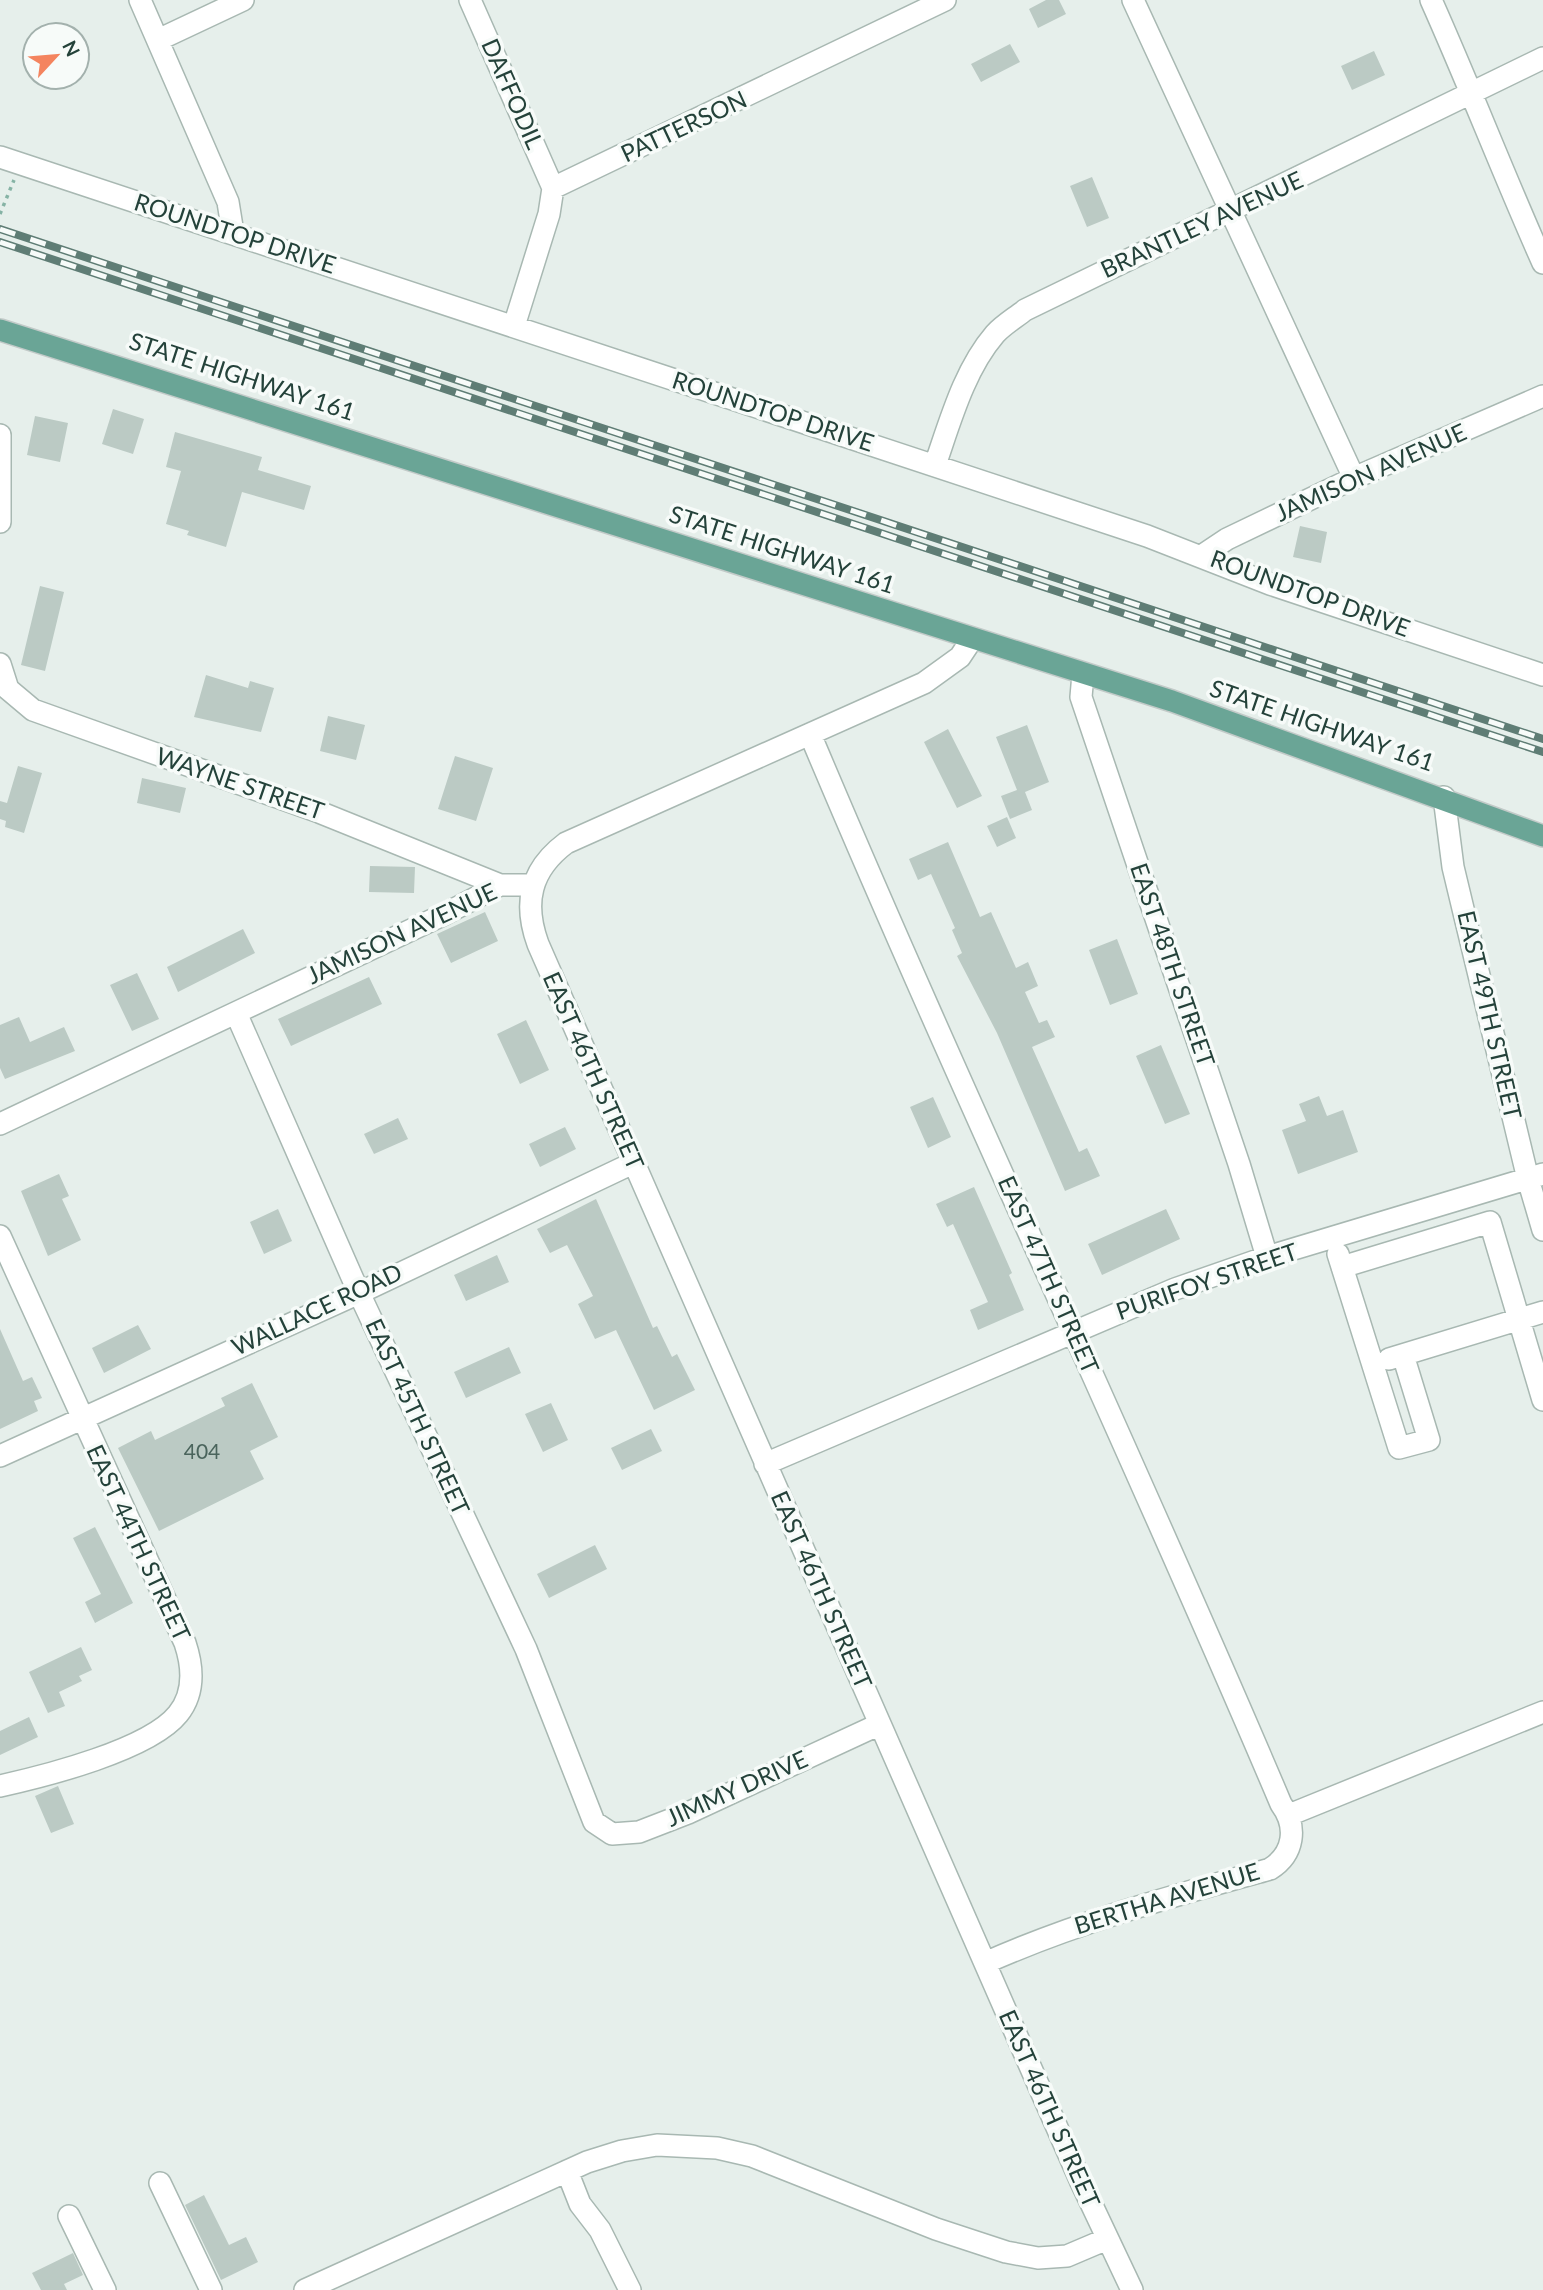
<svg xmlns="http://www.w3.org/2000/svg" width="1543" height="2290" viewBox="0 0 1543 2290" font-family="Lato,sans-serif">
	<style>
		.building { fill: #bbcac4 }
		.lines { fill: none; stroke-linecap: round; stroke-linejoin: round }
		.minor-casing { stroke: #a8b8b2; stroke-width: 24 }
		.major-casing { stroke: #c2cac8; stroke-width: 24 }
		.path { stroke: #86b3a5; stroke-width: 3.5; stroke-dasharray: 3.5 5; stroke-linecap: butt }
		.minor { stroke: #fff; stroke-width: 21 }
		.major { stroke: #6aa596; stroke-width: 21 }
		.rail-casing { stroke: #5f7d75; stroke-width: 8 }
		.rail { stroke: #f7fbf9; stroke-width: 5; stroke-dasharray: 16; stroke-linecap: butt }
		.labels { text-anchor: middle; stroke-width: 7; stroke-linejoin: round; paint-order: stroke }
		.number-label { font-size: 21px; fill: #4a645c }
		.street-label { font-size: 24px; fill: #24423a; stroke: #f7fbf9 }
	</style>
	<rect width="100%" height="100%" fill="#e6efeb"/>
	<!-- building -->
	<path class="building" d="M1046 0H1059L1066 14 1038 28 1029 9Z
		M1010 44 1020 62 981 82 971 64Z
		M1374 51 1385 75 1352 90 1341 66Z
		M1092 177 1109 218 1087 227 1070 186Z
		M113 409 144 419 133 454 102 444Z
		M35 416 68 423 60 462 27 455Z
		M175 432 262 457 258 470 311 486 304 510 242 492 226 547 187 535 189 531 166 524 181 471 166 467Z
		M1300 526 1327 532 1321 563 1293 557Z
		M40 586 64 592 45 671 21 665Z
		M206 675 248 688 250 681 274 688 261 732 194 717Z
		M328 716 365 725 356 760 320 751Z
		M1027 725 1049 782 1025 792 1032 810 1010 819 1001 796 1017 790 996 737Z
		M948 729 982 796 957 808 924 742Z
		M455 756 493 768 476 821 438 809Z
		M18 766 42 773 24 833 5 827 6 821 0 819V801L7 803Z
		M142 778 186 788 180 813 137 803Z
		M1007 817 1016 838 997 847 987 826Z
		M948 842 980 917 991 912 1016 968 1028 962 1038 986 1025 992 1039 1023 1047 1020 1055 1037 1032 1047 1079 1152 1087 1148 1100 1176 1065 1191 997 1033 957 956 962 953 952 930 955 928 931 874 918 880 909 859Z
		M370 866 415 867 414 893 369 892Z
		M485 912 498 941 451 963 437 934Z
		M243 929 255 953 178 992 167 967Z
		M1117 939 1138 994 1110 1005 1089 950Z
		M137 973 159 1019 132 1031 110 985Z
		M369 977 382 1004 291 1046 278 1019Z
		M19 1017 30 1042 64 1027 75 1051 5 1079 0 1068V1025Z
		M526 1020 549 1070 520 1084 497 1034Z
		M1161 1045 1190 1114 1165 1124 1136 1056Z
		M1319 1096 1327 1116 1343 1110 1358 1152 1298 1174 1282 1130 1306 1121 1299 1104Z
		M933 1097 951 1137 928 1148 910 1107Z
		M398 1118 408 1139 374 1154 364 1134Z
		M565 1127 576 1149 540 1167 529 1144Z
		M59 1174 69 1196 62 1199 81 1240 48 1256 21 1191Z
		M974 1187 1012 1273 1009 1275 1024 1310 978 1330 970 1310 988 1302 953 1224 947 1227 936 1204Z
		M596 1199 653 1328 657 1326 672 1357 677 1354 695 1390 654 1410 616 1330 595 1339 578 1304 593 1296 567 1245 550 1253 537 1229Z
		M278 1209 292 1241 264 1254 250 1222Z
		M1166 1209 1180 1239 1102 1275 1088 1244Z
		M497 1255 509 1282 466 1301 454 1275Z
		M138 1325 151 1349 104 1373 92 1348Z
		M0 1329 23 1381 32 1377 42 1398 34 1401 38 1411 0 1429Z
		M509 1347 521 1373 466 1398 454 1372Z
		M252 1383 278 1437 250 1451 264 1479 159 1531 118 1448 151 1431 155 1440 225 1406 221 1398Z
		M551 1403 568 1440 543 1452 525 1414Z
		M651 1429 662 1451 622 1470 611 1448Z
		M95 1527 133 1603 95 1623 85 1602 101 1594 73 1538Z
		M595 1545 607 1569 549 1598 537 1574Z
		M81 1647 92 1670 79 1676 82 1681 59 1692 65 1706 48 1713 29 1672Z
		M29 1717 38 1737 0 1755V1731Z
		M58 1786 74 1824 51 1833 35 1796Z
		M204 2195 229 2245 246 2237 258 2262 221 2280 185 2205Z
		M73 2253 83 2275 64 2284 67 2290H41L32 2273Z"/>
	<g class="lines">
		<!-- minor casing -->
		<g class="minor-casing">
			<path id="minor" d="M140 0 228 202 233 233
				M470 0 553 188 549 214 514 326
				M1133 0 1354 478
				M1431 0C1470 87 1504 176 1543 263
				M158 40 243 0
				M0 157 1147 536 1270 584 1543 675
				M553 188 945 0
				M0 435V522
				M935 465C950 422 964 370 995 334 1003 325 1015 318 1025 310L1543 58
				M1203 555 1227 539 1354 478 1543 396
				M972 639 960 657 924 683 566 843C530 870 523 903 538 944L1080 2180 1132 2290
				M0 664 8 689 33 710 319 812 500 885
				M1083 674 1081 697 1239 1164 1267 1257
				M810 734C961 1093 1129 1445 1281 1804 1298 1827 1294 1854 1270 1869 1173 1896 1077 1922 985 1963
				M1444 797 1453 867 1528 1179 1543 1230
				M236 1013 359 1293 526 1649 594 1822 612 1834 639 1832 688 1813 880 1724
				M0 1124 445 914 500 885H532
				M0 1236 185 1643C193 1667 195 1693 178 1714 149 1750 45 1776 0 1786
				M1338 1254 1399 1448 1429 1440 1403 1355
				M1342 1267 1490 1222 1543 1400
				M1389 1359 1543 1312
				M0 1456 359 1293 633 1163
				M765 1464 1175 1289 1267 1257 1543 1174
				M1289 1815 1543 1712
				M567 2171 580 2204 600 2230 630 2290
				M160 2183 211 2290
				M69 2216 105 2290
				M305 2290 587 2162 622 2151 657 2145 717 2148 752 2156 936 2229 1006 2252 1038 2258 1067 2256 1107 2239"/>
		</g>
		<!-- major casing -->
		<g class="major-casing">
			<path id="major" d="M0 330 1172 701 1543 836"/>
		</g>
		<!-- path -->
		<path class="path" d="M0 214 14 180"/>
		<!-- minor -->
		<use href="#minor" class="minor"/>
		<!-- major -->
		<use href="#major" class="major"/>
		<!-- rail casing -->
		<g class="rail-casing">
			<path id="rail" d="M0 229 1543 739
				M0 242 1543 752"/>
		</g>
		<!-- rail -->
		<use href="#rail" class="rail"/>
	</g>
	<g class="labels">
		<!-- number labels -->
		<g class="number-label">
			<text x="202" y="1459">404</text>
		</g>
		<!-- street labels -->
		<g class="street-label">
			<text transform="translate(512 94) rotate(66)" y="8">DAFFODIL</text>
			<text transform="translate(684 127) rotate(-25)" y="8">PATTERSON</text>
			<text transform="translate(1202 225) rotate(-25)" y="8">BRANTLEY AVENUE</text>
			<text transform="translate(235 234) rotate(18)" y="8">ROUNDTOP DRIVE</text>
			<text transform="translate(242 377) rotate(18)" y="8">STATE HIGHWAY 161</text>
			<text transform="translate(773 412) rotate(18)" y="8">ROUNDTOP DRIVE</text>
			<text transform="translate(1371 473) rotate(-24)" y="8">JAMISON AVENUE</text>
			<text transform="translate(782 550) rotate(18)" y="8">STATE HIGHWAY 161</text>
			<text transform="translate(1310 594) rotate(20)" y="8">ROUNDTOP DRIVE</text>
			<text transform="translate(1322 726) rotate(19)" y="8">STATE HIGHWAY 161</text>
			<text transform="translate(240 784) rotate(19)" y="8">WAYNE STREET</text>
			<text transform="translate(402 934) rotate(-25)" y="8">JAMISON AVENUE</text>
			<text transform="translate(1172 965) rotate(71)" y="8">EAST 48TH STREET</text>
			<text transform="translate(1489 1015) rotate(77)" y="8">EAST 49TH STREET</text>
			<text transform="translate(593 1071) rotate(66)" y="8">EAST 46TH STREET</text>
			<text transform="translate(1048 1275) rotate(66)" y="8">EAST 47TH STREET</text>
			<text transform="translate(1207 1282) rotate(-19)" y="8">PURIFOY STREET</text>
			<text transform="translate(317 1310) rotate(-25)" y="8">WALLACE ROAD</text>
			<text transform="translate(417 1417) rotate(65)" y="8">EAST 45TH STREET</text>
			<text transform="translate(138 1543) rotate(65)" y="8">EAST 44TH STREET</text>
			<text transform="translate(821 1590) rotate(66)" y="8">EAST 46TH STREET</text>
			<text transform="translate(737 1789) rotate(-24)" y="8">JIMMY DRIVE</text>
			<text transform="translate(1167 1899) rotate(-17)" y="8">BERTHA AVENUE</text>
			<text transform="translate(1049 2109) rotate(66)" y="8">EAST 46TH STREET</text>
		</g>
	</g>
	<!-- north arrow -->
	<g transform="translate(56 56) rotate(64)"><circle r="33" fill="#f7fbf9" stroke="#a3b1ad" stroke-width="2"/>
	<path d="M0-5L12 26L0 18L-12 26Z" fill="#f4845f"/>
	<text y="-10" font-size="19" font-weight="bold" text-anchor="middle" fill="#24423a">N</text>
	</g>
</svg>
